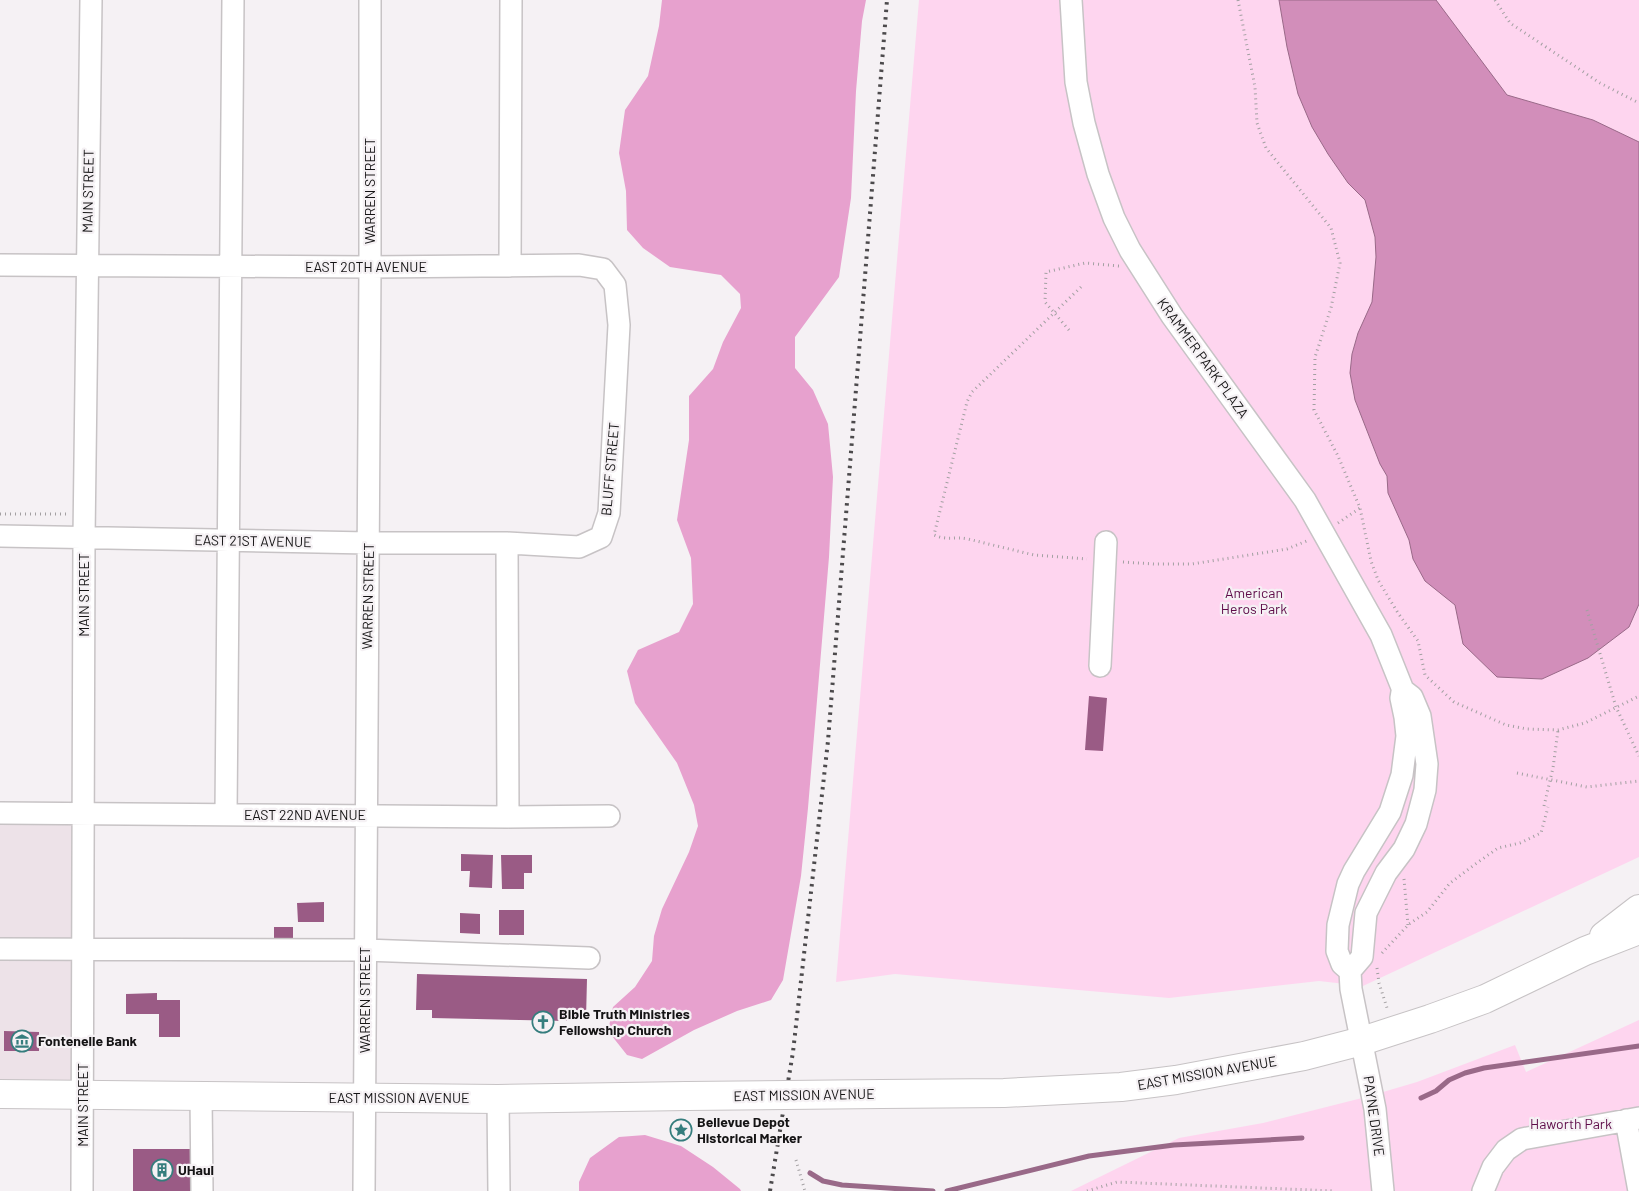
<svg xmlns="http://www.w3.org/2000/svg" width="1639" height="1191" viewBox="0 0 1639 1191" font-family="Barlow,sans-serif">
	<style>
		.built { fill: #ede2e8 }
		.green { fill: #fed5ef }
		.forest { fill: #e7a1ce }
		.water { fill: #d28eba; stroke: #996988 }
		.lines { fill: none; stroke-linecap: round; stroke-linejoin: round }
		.stream { stroke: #996988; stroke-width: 5 }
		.building { fill: #9a5b85 }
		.minor-casing { stroke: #c7c3c5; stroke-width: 24 }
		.major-casing { stroke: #c7c3c5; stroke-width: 30 }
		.path { stroke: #a3a0a2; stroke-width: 3; stroke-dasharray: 1 4; stroke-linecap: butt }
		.minor { stroke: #fff; stroke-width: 21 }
		.major { stroke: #fff; stroke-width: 28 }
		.rail { stroke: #4c4a4c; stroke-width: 4; stroke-dasharray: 2.5 5; stroke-linecap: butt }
		.major-bridge-casing { stroke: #c7c3c5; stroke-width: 30; stroke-linecap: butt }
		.major-bridge { stroke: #fff; stroke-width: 28 }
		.labels { text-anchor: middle; stroke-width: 4.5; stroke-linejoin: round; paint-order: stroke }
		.street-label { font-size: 14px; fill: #151415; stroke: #f5f1f4 }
		.park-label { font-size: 14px; fill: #5e0c49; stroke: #f5f1f4 }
		.poi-label { font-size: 14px; font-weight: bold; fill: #151415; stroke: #f5f1f4; text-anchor: start }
	</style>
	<rect width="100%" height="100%" fill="#f5f1f4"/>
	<!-- built -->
	<path class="built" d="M0 813H84L83 1095 0 1094Z"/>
	<!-- green -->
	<path class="green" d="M919 0H1639V857L1363 986 1319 981 1169 998 895 974 836 982Z
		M1639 1020V1191H1071L1179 1138 1263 1123 1366 1097 1417 1082 1515 1045 1526 1072Z"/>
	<!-- forest -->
	<path class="forest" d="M662 0H866L862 21 856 91 851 198 839 277 795 337V368L813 390 828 424 833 477 829 557 808 808 801 876 783 980 771 1000 737 1011 694 1030 642 1059 627 1055 608 1031 613 1007 635 987 652 961 654 936 662 909 689 852 698 826 694 805 677 763 635 703 627 671 638 650 679 632 693 604 691 558 677 520 689 440V396L713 369 723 342 741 308 740 294 721 275 670 267 643 248 627 230 626 191 619 153 625 110 648 76 659 26Z
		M645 1135 681 1146 713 1167 740 1189 741 1191H579V1182L590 1158 619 1137Z"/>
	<!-- water -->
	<path class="water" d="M1279 0H1436L1507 95 1593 120 1639 142V604L1629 627 1588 658 1542 679 1497 677 1463 644 1455 605 1425 581 1413 559 1409 540 1388 493 1387 476 1380 464 1355 400 1350 373 1352 354 1358 333 1372 302 1376 257 1375 237 1365 200 1348 183 1328 154 1312 127 1298 94 1287 47Z"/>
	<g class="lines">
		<!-- stream -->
		<path class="stream" d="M1421 1098 1436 1091 1449 1080 1465 1073 1484 1068 1639 1046
			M810 1173 823 1181 842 1185 933 1191
			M947 1191 1089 1156 1174 1145 1302 1138"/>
	</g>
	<!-- building -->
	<path class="building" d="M1089 696 1107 698 1103 751 1085 750Z
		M461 854 493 855 492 888 469 887 470 871H461Z
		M501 855H532V873H524V889H502Z
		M324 902V922H298L297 903Z
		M499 910H524V935H499Z
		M460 913 480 914V934L460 933Z
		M274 927H293V943H274Z
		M417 974 587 979 586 1019 567 1018V1021L432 1018V1010H416Z
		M157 993V1000H180V1037H159V1014H126V994Z
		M4 1031 39 1032V1051H4Z
		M133 1149H191V1191H133Z"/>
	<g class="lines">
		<!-- minor casing -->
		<g class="minor-casing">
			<path id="minor" d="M1071 0 1076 82 1084 123 1098 174 1114 218 1130 250 1172 316 1305 500 1381 635 1403 690 1412 697 1420 716 1427 764 1425 790 1416 824 1404 849 1386 873 1366 913 1362 957 1350 971 1351 989 1375 1109 1383 1191
				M0 265 370 267 579 265 603 269 615 285 619 325 609 513 601 537 579 547 507 543H368L0 536
				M510 266 511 0
				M507 543 508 817
				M1100 666 1106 542
				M0 813 508 817 609 816
				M226 814 233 0
				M0 949 365 950 589 958
				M1350 971 1342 964 1337 951 1338 925 1348 884 1354 871 1390 812 1402 775 1407 736 1405 717 1401 698 1402 692
				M201 1096 202 1191
				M498 1099 499 1191
				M1626 1120 1639 1191
				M82 1191 84 538 91 0
				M364 1191 370 267V0
				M1483 1191 1493 1167 1506 1150 1522 1139 1639 1118"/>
		</g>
		<!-- major casing -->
		<g class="major-casing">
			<path id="major" d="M1604 936 1639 909
				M0 1094 498 1099 687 1096
				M881 1094 1004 1093 1121 1087 1176 1080 1304 1056 1362 1041 1430 1019 1485 999 1585 951 1639 930"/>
		</g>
		<!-- path -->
		<path class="path" d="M1238 0 1255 87 1257 123 1266 148 1331 228 1340 263 1331 308 1315 357 1314 410 1338 456 1360 508 1371 561 1378 580 1398 613 1418 641 1425 675 1454 702 1506 725 1527 729 1558 730 1585 723 1639 696
			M1495 0 1510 23 1600 83 1639 103
			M1081 287 972 392 967 402 934 535C948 541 955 536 968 539L1034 555 1087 559
			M1069 330 1045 302 1046 272 1085 263 1119 266
			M0 514H68
			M1338 523 1360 508
			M1123 562 1154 564H1192L1287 549 1309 540
			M1587 610 1616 707 1639 756
			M1517 773 1587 787 1639 781
			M1544 806 1553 768 1558 730
			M1404 879 1408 925
			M1382 953 1409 924 1427 912 1450 883 1474 865 1498 848 1520 843 1541 833 1548 807
			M1377 968 1379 983 1387 1008
			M796 1160 805 1191
			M1087 1191 1117 1182 1335 1191"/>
		<!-- minor -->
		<use href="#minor" class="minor"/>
		<!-- major -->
		<use href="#major" class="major"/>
		<!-- rail -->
		<path class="rail" d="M770 1191 793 1052 828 741 887 0"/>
		<!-- major-bridge casing -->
		<g class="major-bridge-casing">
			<path id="major-bridge" d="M687 1096 881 1094"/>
		</g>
		<!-- major-bridge -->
		<use href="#major-bridge" class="major-bridge"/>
	</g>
	<!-- icons -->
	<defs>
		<g id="church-ring" transform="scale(1.125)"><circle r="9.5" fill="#f5f1f4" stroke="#357d7d" stroke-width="1.5"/><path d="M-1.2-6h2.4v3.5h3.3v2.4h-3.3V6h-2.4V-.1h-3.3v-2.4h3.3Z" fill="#357d7d"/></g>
		<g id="museum-ring" transform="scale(1.125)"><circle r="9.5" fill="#f5f1f4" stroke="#357d7d" stroke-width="1.5"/><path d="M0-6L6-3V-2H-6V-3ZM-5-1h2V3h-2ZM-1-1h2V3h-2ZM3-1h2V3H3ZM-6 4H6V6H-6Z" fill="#357d7d"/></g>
		<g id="sight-ring" transform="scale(1.125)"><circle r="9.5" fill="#f5f1f4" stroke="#357d7d" stroke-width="1.5"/><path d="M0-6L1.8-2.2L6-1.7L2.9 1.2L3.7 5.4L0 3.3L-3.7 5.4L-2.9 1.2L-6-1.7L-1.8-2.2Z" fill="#357d7d"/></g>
		<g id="building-ring" transform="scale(1.125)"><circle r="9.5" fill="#f5f1f4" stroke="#357d7d" stroke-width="1.5"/><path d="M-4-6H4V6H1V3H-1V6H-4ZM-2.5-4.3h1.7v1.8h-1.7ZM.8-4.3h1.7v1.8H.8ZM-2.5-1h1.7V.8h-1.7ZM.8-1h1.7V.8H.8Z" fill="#357d7d"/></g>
	</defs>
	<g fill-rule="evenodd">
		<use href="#church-ring" x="543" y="1022"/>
		<use href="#museum-ring" x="22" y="1041"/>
		<use href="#sight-ring" x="681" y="1130"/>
		<use href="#building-ring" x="162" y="1170"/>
	</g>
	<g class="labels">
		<!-- street labels -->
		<g class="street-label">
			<text transform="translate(88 191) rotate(-89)" y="5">MAIN STREET</text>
			<text transform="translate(370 191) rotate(-90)" y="5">WARREN STREET</text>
			<text x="366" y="272">EAST 20TH AVENUE</text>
			<text transform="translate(1203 358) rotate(54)" y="5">KRAMMER PARK PLAZA</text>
			<text transform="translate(610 469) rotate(-85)" y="5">BLUFF STREET</text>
			<text transform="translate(253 541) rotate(1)" y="5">EAST 21ST AVENUE</text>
			<text transform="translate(84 595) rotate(-90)" y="5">MAIN STREET</text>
			<text transform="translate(368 596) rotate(-89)" y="5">WARREN STREET</text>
			<text x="305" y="820">EAST 22ND AVENUE</text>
			<text transform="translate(365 1000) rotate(-90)" y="5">WARREN STREET</text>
			<text transform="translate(1207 1073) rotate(-10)" y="5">EAST MISSION AVENUE</text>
			<text transform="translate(804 1095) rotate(-1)" y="5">EAST MISSION AVENUE</text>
			<text x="399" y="1103">EAST MISSION AVENUE</text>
			<text transform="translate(83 1105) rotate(-90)" y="5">MAIN STREET</text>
			<text transform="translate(1374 1116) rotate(82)" y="5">PAYNE DRIVE</text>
		</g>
		<!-- park labels -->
		<g class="park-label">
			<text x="1254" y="598">American<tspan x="1254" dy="16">Heros Park</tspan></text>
			<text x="1571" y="1129">Haworth Park</text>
		</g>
		<!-- poi labels -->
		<g class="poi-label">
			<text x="559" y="1019">Bible Truth Ministries<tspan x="559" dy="16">Fellowship Church</tspan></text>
			<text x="38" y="1046">Fontenelle Bank</text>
			<text x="697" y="1127">Bellevue Depot<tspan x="697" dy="16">Historical Marker</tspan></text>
			<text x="178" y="1175">UHaul</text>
		</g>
	</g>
</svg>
